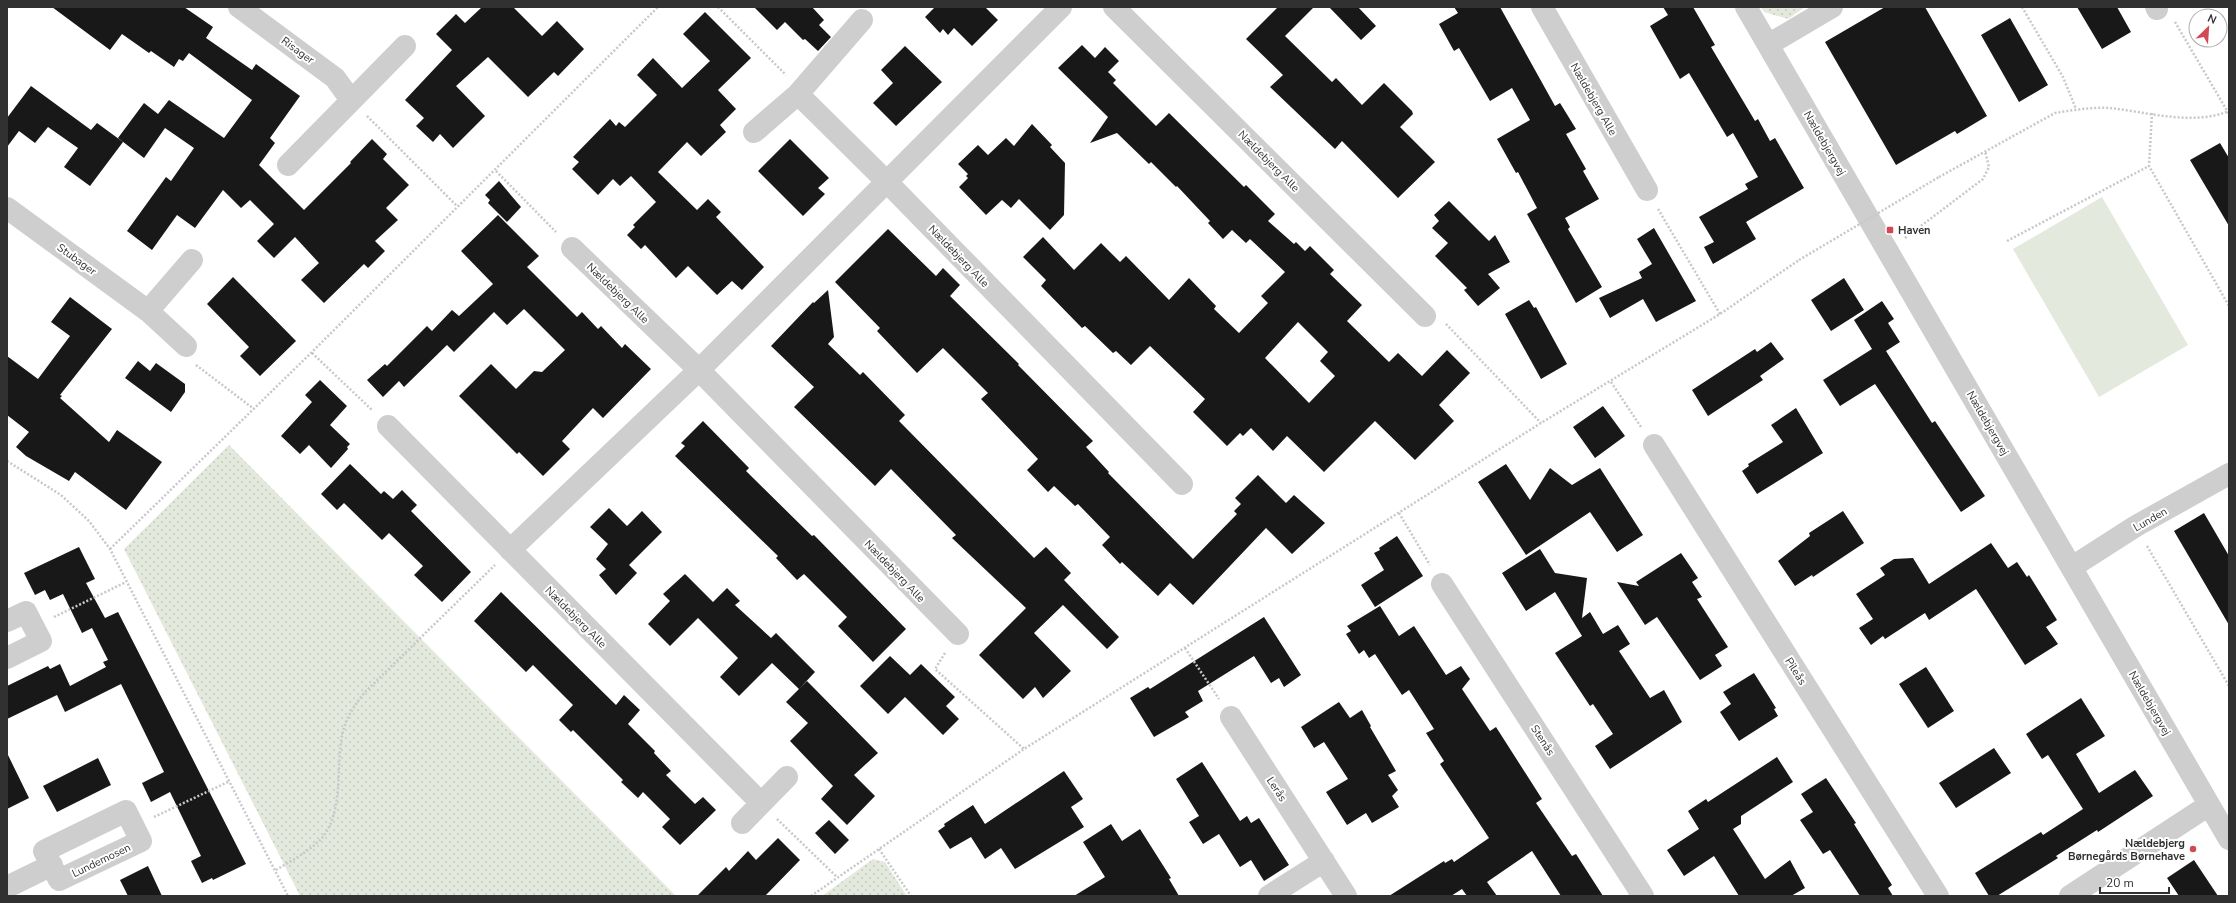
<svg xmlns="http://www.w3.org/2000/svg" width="2236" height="903" viewBox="0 0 2236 903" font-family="'Nunito Sans',sans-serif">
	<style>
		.grass { fill: url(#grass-dots) }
		.garden { fill: #e4e9de }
		.building { fill: #181818; fill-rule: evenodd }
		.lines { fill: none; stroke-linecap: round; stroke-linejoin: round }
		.path { stroke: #c8c8c8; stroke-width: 2.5; stroke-dasharray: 2 2; stroke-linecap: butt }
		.minor { stroke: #cecece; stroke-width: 22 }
		.path-bridge { stroke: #c8c8c8; stroke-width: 2.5; stroke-dasharray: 2 2; stroke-linecap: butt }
		.poi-dot { fill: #d34855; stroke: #fff; stroke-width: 1.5 }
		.labels { text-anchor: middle; stroke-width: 4; stroke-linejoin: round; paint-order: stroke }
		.street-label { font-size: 11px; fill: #313131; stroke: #fff }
		.poi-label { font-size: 11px; font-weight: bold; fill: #313131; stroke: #fff; text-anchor: start }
	</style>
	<defs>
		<pattern id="grass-dots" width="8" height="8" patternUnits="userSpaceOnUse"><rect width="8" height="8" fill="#e4e9de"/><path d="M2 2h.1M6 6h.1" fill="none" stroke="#c4c8bf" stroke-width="1.8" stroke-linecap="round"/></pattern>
	</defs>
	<rect width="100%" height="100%" fill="#fff"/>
	<!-- grass -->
	<path class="grass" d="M1761 7H1805L1788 19 1764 12Z
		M229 445 676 896H300L124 549Z
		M873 859 885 862 907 896H822Z"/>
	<!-- garden -->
	<path class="garden" d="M2102 197 2188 345 2099 397 2013 249Z"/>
	<!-- building -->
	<path class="building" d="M52 7H184L213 27 206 38 252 70 256 64 300 96 270 138 275 143 259 165 304 210 351 163 350 162 372 139 387 154 383 159 409 185 386 208 398 220 375 241 385 251 368 268 364 264 324 303 301 280 319 263 295 237 274 258 257 241 274 224 250 200 241 208 223 190 195 228 177 215 152 250 127 231 166 177 171 181 194 148 165 128 144 158 118 138 144 103 158 114 169 100 224 138 252 100 189 53 183 61 179 59 174 67 151 51 149 53 122 34 110 50Z
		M482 7H513L542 36 557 21 584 49 558 76 554 72 528 97 488 57 456 86 485 116 453 148 440 134 433 142 416 126 424 118 405 100 452 50 436 34 456 14 465 23Z
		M754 7H812L824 20 819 25 831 37 818 51 805 39 803 40 785 22 777 30Z
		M935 7H985L998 20 972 46 954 28 948 35 943 29 940 33 925 17Z
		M1278 7H1314L1285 36 1332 82 1336 78 1362 105 1384 83 1412 111 1413 114 1400 127 1435 162 1398 198 1342 141 1335 149 1270 87 1283 75 1246 39Z
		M1329 7H1358L1376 26 1361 40Z
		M1454 7H1500L1555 106 1560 103 1576 129 1566 134 1586 169 1583 171 1599 199 1565 218 1570 227 1568 229 1602 287 1576 303 1527 214 1537 208 1518 172 1516 173 1497 139 1530 120 1512 88 1490 101 1459 48 1454 51 1439 24 1458 13Z
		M1663 7H1693L1715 45 1711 47 1755 121 1758 119 1770 141 1775 138 1804 188 1746 222 1756 239 1713 264 1704 247 1714 242 1699 217 1748 189 1745 184 1758 177 1733 133 1727 137 1689 73 1680 79 1650 26 1668 15Z
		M1885 7H1925L1987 116 1957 134 1955 131 1896 165 1825 42Z
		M2077 7H2117L2131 32 2102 49Z
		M705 12 751 58 718 90 736 109 720 125 726 132 701 156 687 142 658 172 697 210 708 199 721 212 716 217 764 267 742 290 732 281 717 295 688 266 676 278 645 245 641 249 627 235 635 227 633 225 656 202 631 176 620 186 613 179 598 195 572 169 579 162 573 157 610 119 616 126 619 122 625 127 657 95 637 75 653 58 682 88 710 61 683 34Z
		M2010 18 2048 85 2019 102 1981 35Z
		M1082 45 1095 58 1105 47 1119 61 1108 72 1116 80 1113 83 1156 126 1169 113 1244 187 1246 185 1275 214 1268 221 1294 244 1296 242 1305 251 1310 246 1334 270 1330 274 1362 305 1347 321 1389 362 1398 353 1422 376 1447 350 1470 373 1439 405 1454 421 1415 460 1375 421 1324 472 1287 436 1273 451 1251 428 1243 436 1240 433 1227 446 1193 412 1205 399 1150 346 1131 365 1116 351 1113 353 1085 326 1082 328 1041 286 1046 280 1023 257 1043 237 1074 270 1101 243 1120 262 1126 256 1169 300 1189 278 1216 306 1214 309 1239 333 1268 303 1261 296 1285 272 1250 239 1246 243 1232 230 1223 239 1208 223 1210 221 1177 186 1176 187 1151 162 1149 164 1117 133 1090 143 1108 117 1058 68ZM1298 322 1328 352 1320 361 1335 376 1309 403 1265 358Z
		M905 46 942 82 896 126 873 103 893 83 881 70Z
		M31 86 91 130 97 123 123 142 90 186 64 167 78 148 48 127 35 143 19 131 7 147V118Z
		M1032 124 1052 145 1050 147 1065 163 1064 215 1050 230 1019 199 1011 208 1002 200 986 215 959 187 968 178 966 176 968 174 958 164 978 145 988 155 1006 138 1014 146Z
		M790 139 829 178 818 188 825 194 803 216 758 171Z
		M2220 143 2229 158V226L2190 160Z
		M499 181 521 207 507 222 488 203 490 200 485 195Z
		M1449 201 1489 241 1495 235 1510 262 1488 274 1500 288 1478 306 1464 290 1467 288 1435 256 1448 243 1432 228 1439 221 1434 215Z
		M498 215 539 256 527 267 577 317 582 312 598 329 601 326 622 348 625 344 651 369 603 418 593 408 562 441 570 449 543 476 519 452 517 454 459 396 491 364 516 389 534 371 542 372 565 350 524 309 507 325 494 312 454 352 447 345 404 387 399 381 383 397 367 380 385 364 387 366 427 326 432 331 452 310 459 316 493 284 461 251Z
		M1654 228 1696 301 1656 322 1643 299 1610 318 1599 298 1642 278 1639 272 1652 264 1637 239Z
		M888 229 936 276 943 268 960 285 950 296 1019 364 1018 365 1093 441 1086 447 1109 472 1108 473 1193 559 1237 514 1234 511 1241 504 1235 498 1258 475 1286 503 1294 495 1325 523 1292 554 1266 528 1193 605 1170 583 1158 596 1122 562 1120 564 1102 545 1110 537 1078 504 1075 506 1054 486 1048 492 1027 470 1038 459 981 399 988 393 943 348 917 373 877 331 880 328 835 282Z
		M233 277 296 341 260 376 240 356 249 347 207 304Z
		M1844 278 1864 310 1831 331 1811 300Z
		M828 290 834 337 828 344 860 375 863 372 905 415 899 421 1034 558 1046 547 1071 573 1064 580 1119 637 1107 649 1063 605 1034 633 1071 671 1043 698 1035 687 1023 699 979 655 1026 608 952 538 956 535 891 469 875 486 794 407 814 387 771 346 813 302 814 303Z
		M70 297 112 329 60 395 62 396 60 398 109 442 117 430 162 462 126 510 75 472 69 481 26 456 16 447 29 432 7 415V356L38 379 70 336 51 322Z
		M1529 300 1534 308 1536 307 1567 364 1541 379 1505 314Z
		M1882 301 1894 319 1888 323 1900 342 1886 351 1932 423 1935 421 1985 496 1961 512 1875 384 1840 406 1823 380 1872 349 1854 320Z
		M1771 342 1784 359 1760 376 1763 380 1708 416 1692 390 1755 349 1757 352Z
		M138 361 150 371 156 363 185 384V392L171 412 125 378Z
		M320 380 347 406 330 425 350 444 347 447 348 449 331 468 309 445 300 454 281 436 312 402 305 395Z
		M1603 406 1625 436 1595 458 1573 427Z
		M1796 408 1823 453 1757 494 1742 471 1749 466 1748 464 1783 442 1771 425Z
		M703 421 749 468 746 471 812 536 814 535 906 629 873 662 838 626 847 617 804 574 797 580 776 558 778 556 675 456 685 446 681 443Z
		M350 464 381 494 384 491 393 499 402 490 417 505 411 511 471 572 442 602 414 575 423 566 389 533 382 540 344 503 337 510 321 494Z
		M1506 464 1530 500 1550 468 1572 485 1600 468 1643 535 1617 552 1590 512 1526 555 1478 482Z
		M609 508 627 526 642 511 662 532 629 565 637 573 616 595 599 575 606 569 596 559 608 544 590 527Z
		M1843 511 1864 543 1813 577 1812 575 1795 586 1778 561 1810 536 1809 533Z
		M2204 513 2229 556V625L2174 531Z
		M1397 536 1423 576 1375 607 1361 585 1384 570 1374 553 1380 550 1379 548Z
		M1991 543 2008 568 2017 562 2027 577 2029 575 2057 620 2046 627 2058 644 2025 665 1976 589 1929 620 1925 613 1885 639 1883 636 1871 645 1859 628 1873 619 1856 594 1885 575 1880 568 1894 559 1913 558 1929 584Z
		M79 547 95 579 86 583 105 618 118 612 246 864 213 880 212 878 202 883 191 861 201 856 170 792 151 802 142 783 164 772 121 684 65 712 57 695 7 719V686L48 666 50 669 60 664 70 686 106 667 103 662 108 660 92 628 82 633 63 594 50 600 45 590 35 595 24 573Z
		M1540 549 1555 573 1587 578 1582 618 1590 612 1603 634 1618 625 1630 644 1619 651 1650 698 1664 690 1682 722 1610 769 1595 746 1613 734 1593 704 1590 706 1555 653 1582 636 1555 592 1526 611 1502 573Z
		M1681 553 1698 578 1692 582 1702 597 1697 599 1728 647 1715 655 1722 666 1700 680 1657 617 1645 625 1617 582 1639 586 1636 582Z
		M685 574 713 602 727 588 740 601 735 605 771 638 776 633 815 672 799 689 772 663 739 696 720 677 738 658 698 618 670 646 648 624 670 601 663 594Z
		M501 592 616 705 624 695 640 710 628 724 655 751 654 753 671 771 666 775 695 804 703 797 716 810 680 845 662 827 670 819 643 792 638 798 621 782 623 780 573 730 571 732 559 720 573 705 533 665 526 672 474 621Z
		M1380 606 1399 636 1414 626 1446 675 1461 666 1470 679 1462 689 1490 731 1496 727 1542 799 1536 803 1572 856 1576 854 1603 896H1561L1532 851 1487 882 1497 896H1467L1462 889 1451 896H1389L1444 861 1445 863 1452 859 1454 862 1489 838 1440 764 1444 761 1426 733 1434 729 1409 690 1402 695 1375 654 1369 658 1364 650 1359 654 1346 634 1351 631 1347 626Z
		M1264 617 1301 675 1284 687 1279 678 1271 683 1254 656 1198 691 1203 701 1185 712 1189 717 1154 737 1130 698 1148 687 1150 689Z
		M890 656 910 675 921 664 955 697 946 706 959 719 943 735 905 697 888 714 860 686Z
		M1926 667 1954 711 1928 728 1899 684Z
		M1754 673 1776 708 1774 709 1778 716 1739 741 1720 712 1731 704 1723 692Z
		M807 681 878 753 854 775 875 796 847 825 821 799 833 786 790 741 808 723 786 702Z
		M2081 698 2105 736 2076 754 2099 793 2135 770 2153 796 2098 832 2097 830 2056 856 2058 858 1997 896H1989L1975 873 2041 832 2043 835 2083 809 2048 755 2042 759 2026 734Z
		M1339 702 1350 718 1362 710 1371 726 1370 727 1396 771 1388 775 1398 790 1392 796 1399 807 1372 823 1366 813 1347 825 1326 792 1348 779 1324 742 1314 748 1301 727Z
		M1994 748 2011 773 1956 808 1939 783Z
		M7 753 29 798 7 809Z
		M1777 757 1793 782 1741 816V824L1733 829 1765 879 1790 860 1805 888 1791 896H1739L1714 856 1684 876 1667 850 1699 829 1688 811 1706 799 1708 802Z
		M98 758 111 785 57 812 43 786Z
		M1202 762 1240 821 1247 816 1251 823 1259 818 1289 865 1264 881 1251 860 1240 867 1219 834 1203 844 1189 822 1199 816 1176 779Z
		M1064 771 1083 799 1071 807 1084 827 1015 869 1001 848 985 859 971 837 950 849 938 831 945 826 944 824 973 805 985 824Z
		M1826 778 1856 823 1854 824 1892 885 1888 888 1893 896H1860L1830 850 1823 854 1800 820 1813 812 1801 794Z
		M829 820 849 840 835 854 815 833Z
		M1111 824 1122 841 1140 829 1171 878 1169 879 1179 896H1074L1105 877 1083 842Z
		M778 838 800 860 765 896H697L726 867 729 871 748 851 756 860Z
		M2194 860 2218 896H2179L2167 878Z
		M148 866 162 896H128L120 880Z"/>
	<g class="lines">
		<!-- path -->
		<path class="path" d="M718 7 786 75
			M2022 7 2063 77 2076 109
			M2175 22 2229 114
			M2152 113 2149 166 2229 306
			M367 116 457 206
			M496 171 556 232
			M1939 177 2055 113C2073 110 2092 107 2110 108 2147 112 2193 126 2229 111
			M1658 209 1720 314
			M1905 238 1983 179 1989 167 1985 151
			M2007 241 2149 166
			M1446 324 1541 423
			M312 353 372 410
			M196 365 254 409
			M1611 382 1641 427
			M7 461 61 495 89 521 110 549 288 896
			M1399 513 1430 565
			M2147 546 2229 686
			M110 549 312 352 658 7
			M54 617 126 582
			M1185 648 1219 699
			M945 653 935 669 1024 749
			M154 817 230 781
			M777 819 837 877
			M879 849 911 896
			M276 870C291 861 308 852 321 839 344 814 336 766 342 736 345 719 354 706 364 693L495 565
			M811 896 1024 749 1541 423 1720 314 1799 260"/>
		<!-- minor -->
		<path class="minor" d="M239 7 335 78 351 100
			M1114 7 1425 316
			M1542 7 1647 190
			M1746 7 2229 839
			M2156 7 2157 9
			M1768 45 1832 7
			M798 94 887 182 1182 484
			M754 132 798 94 862 20
			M288 165 405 46
			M7 208 148 311 186 346
			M572 248 699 370 958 634
			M148 311 192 260
			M388 426 761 803
			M1654 445 1938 896
			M510 550 699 370 1061 7
			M2072 567 2136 526 2229 474
			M1442 584 1643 896
			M7 621 26 612 41 641 7 658
			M1231 717 1346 896
			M126 811 141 841 59 880 44 851Z
			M742 823 787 777
			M7 887 52 865
			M1269 896 1324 861
			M2070 896 2209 805"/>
		<!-- path-bridge -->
		<path class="path-bridge" d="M1799 260 1939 177"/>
	</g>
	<!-- markers -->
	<g class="poi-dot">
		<rect x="1886" y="226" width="8" height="8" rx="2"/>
		<circle cx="2193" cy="849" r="4"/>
	</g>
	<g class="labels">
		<!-- street labels -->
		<g class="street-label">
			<text transform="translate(298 50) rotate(36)" y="4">Risager</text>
			<text transform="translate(1594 99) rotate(60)" y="4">Nældebjerg Alle</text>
			<text transform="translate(1825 143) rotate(60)" y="4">Nældebjergvej</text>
			<text transform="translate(1269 161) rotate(45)" y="4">Nældebjerg Alle</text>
			<text transform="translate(959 256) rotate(46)" y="4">Nældebjerg Alle</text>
			<text transform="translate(77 259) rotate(36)" y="4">Stubager</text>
			<text transform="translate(618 293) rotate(44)" y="4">Nældebjerg Alle</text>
			<text transform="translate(1988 423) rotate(60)" y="4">Nældebjergvej</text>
			<text transform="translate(2150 519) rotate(-30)" y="4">Lunden</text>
			<text transform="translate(895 571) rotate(46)" y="4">Nældebjerg Alle</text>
			<text transform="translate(576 617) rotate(45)" y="4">Nældebjerg Alle</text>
			<text transform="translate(1796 671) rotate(58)" y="4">Pileås</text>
			<text transform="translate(2150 703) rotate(60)" y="4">Nældebjergvej</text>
			<text transform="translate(1543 740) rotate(57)" y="4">Stenås</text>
			<text transform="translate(1277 789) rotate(57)" y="4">Lerås</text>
			<text transform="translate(101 860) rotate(-26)" y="4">Lundemosen</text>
		</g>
		<!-- poi labels -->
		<g class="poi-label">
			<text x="1898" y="234">Haven</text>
			<text x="2185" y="847" text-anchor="end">Nældebjerg<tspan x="2185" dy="13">Børnegårds Børnehave</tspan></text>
		</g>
	</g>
	<!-- border -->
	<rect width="2236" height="903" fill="none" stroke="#313131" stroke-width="16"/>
	<!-- north arrow -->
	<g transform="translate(2208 28) rotate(25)"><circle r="19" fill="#ffffff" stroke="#adadad"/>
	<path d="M0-3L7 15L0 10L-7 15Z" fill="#d34855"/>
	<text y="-6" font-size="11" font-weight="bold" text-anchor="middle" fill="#313131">N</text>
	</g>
	<!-- scale -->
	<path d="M2100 887v6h69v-6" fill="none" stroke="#313131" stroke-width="2"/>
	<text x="2106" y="887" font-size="12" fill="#313131" stroke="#ffffff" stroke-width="3" paint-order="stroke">20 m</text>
</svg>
